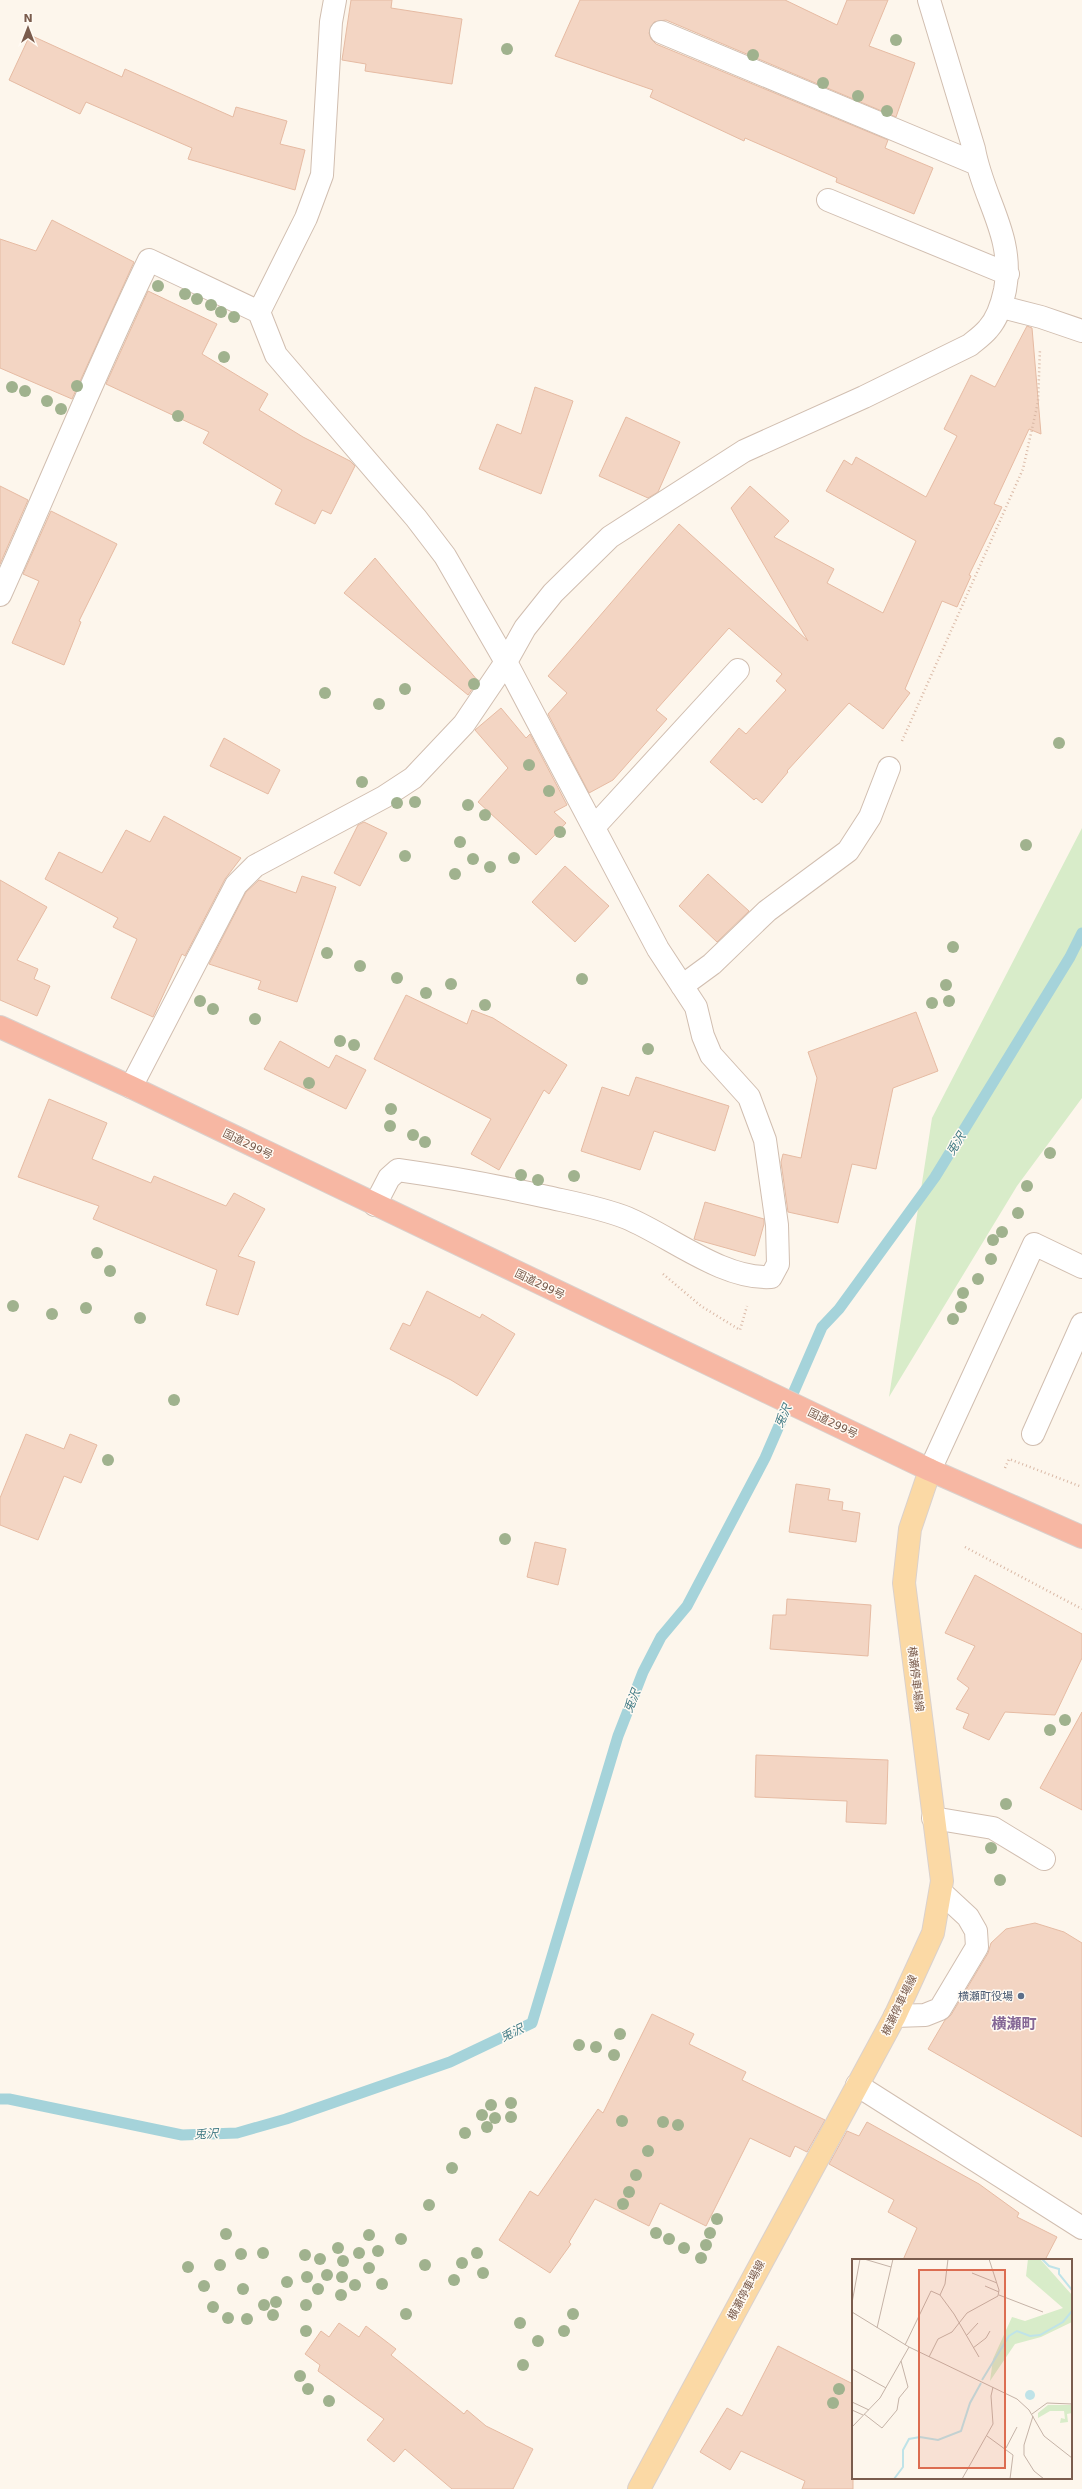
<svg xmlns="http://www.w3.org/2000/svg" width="1082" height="2489" viewBox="0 0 1082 2489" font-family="'DejaVu Sans','Noto Sans JP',sans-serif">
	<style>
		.green { fill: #d8ecc9 }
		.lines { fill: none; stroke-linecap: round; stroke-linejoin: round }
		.stream { stroke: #a5d3da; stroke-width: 11 }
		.building { fill: #f3d5c3; stroke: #e6bba3 }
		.minor-casing { stroke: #d1beb0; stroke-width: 24 }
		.major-casing { stroke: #dad1cd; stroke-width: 24 }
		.highway-casing { stroke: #dad1cd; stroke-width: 24 }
		.path { stroke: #d9b8a5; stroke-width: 2.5; stroke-dasharray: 1 3; stroke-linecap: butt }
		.minor { stroke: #fff; stroke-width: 22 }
		.major { stroke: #fbd9a5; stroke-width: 22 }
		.highway { stroke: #f7b7a3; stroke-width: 22 }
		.tree { fill: #a0b28e }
		.service-dot { fill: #5c6f8a; stroke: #fffaf3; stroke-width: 1.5 }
		.labels { text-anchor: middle; stroke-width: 3; stroke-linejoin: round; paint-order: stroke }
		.street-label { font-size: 11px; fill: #7a5c4d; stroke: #fffaf3 }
		.service-label { font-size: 11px; fill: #4e5e75; stroke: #fffaf3; text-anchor: end }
		.water-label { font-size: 12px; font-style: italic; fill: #437c86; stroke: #fffaf3 }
		.district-label { font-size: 15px; font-weight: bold; fill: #846695; stroke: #fffaf3 }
		.inset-river { fill: none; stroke: #bfe3e8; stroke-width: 2 }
		.inset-road { fill: none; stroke: #c5b3a7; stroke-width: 1 }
		.view { fill: #dc6d51; fill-opacity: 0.15; stroke: #dc6d51; stroke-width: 2 }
		.inset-edge { fill: none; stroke: #7a5c4d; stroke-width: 2 }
	</style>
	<rect width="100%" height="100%" fill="#fdf6ec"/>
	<!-- green -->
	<path class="green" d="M1082 828V1098L1017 1186 889 1397 932 1118Z"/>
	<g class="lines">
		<!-- stream -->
		<path class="stream" d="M0 2099H9L182 2135 237 2133 286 2119 450 2062 532 2023 618 1736 643 1672 661 1637 687 1606 765 1458 822 1327 839 1309 935 1177 1070 957 1082 933"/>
	</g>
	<!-- building -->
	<path class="building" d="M351 0H392L391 8 462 19 452 84 365 71 366 64 342 60Z
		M580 0H785L837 25 847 0H888L869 46 915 63 896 117 666 20 654 22 649 33 651 39 656 44 888 140 885 148 933 168 914 214 836 182 837 178 745 138 744 141 650 97 653 90 555 56Z
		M30 35 122 77 125 69 233 117 236 107 287 121 280 144 305 150 295 190 188 159 192 148 86 102 80 114 9 80Z
		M52 220 134 262 72 399 0 368V239L36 251Z
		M148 291 217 324 202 354 268 394 259 410 303 437 350 461 355 466 331 514 322 510 315 524 275 504 282 490 203 443 209 432 106 384Z
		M1027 326 1032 328 1041 434 1029 429 994 504 1002 507 969 575 971 576 957 607 942 601 905 689 910 693 883 729 849 703 787 771 788 772 762 803 756 798 754 800 710 762 739 728 746 734 786 690 776 681 782 674 729 628 656 710 667 719 613 780 589 793 548 714 567 693 548 676 679 524 808 641 731 508 750 486 789 521 774 537 834 569 827 583 883 613 916 541 826 491 844 460 852 465 856 457 926 497 957 436 944 429 971 375 995 387Z
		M535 387 573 401 541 494 479 469 497 424 521 434Z
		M626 417 680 442 658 492 648 498 599 476Z
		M0 486 28 500 0 564Z
		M51 511 117 544 79 621 81 622 64 665 12 643 39 581 23 574Z
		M375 558 478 681 468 695 344 593Z
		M501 708 526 738 530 734 567 805 554 812 566 823 536 855 478 802 508 768 475 730Z
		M224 738 280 770 268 794 210 766Z
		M164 816 241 858 225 879 185 956 182 954 153 1017 111 998 137 939 113 927 118 918 45 879 59 852 102 873 126 830 150 842Z
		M364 822 387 833 360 886 334 873 358 825Z
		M565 866 609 906 575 942 532 902Z
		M708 874 749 911 717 942 679 906Z
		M302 876 336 887 297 1002 258 989 261 981 209 964 246 892 259 880 296 893Z
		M0 880 47 907 17 960 38 969 34 979 50 986 37 1016 0 1000Z
		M406 995 467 1024 472 1010 493 1018 567 1065 549 1094 544 1090 499 1170 471 1154 491 1119 374 1059Z
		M916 1012 938 1071 893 1088 876 1169 852 1164 838 1223 788 1212 781 1162 783 1154 801 1158 817 1078 808 1052Z
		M280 1041 329 1068 336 1055 366 1070 346 1109 264 1069Z
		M636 1077 729 1106 715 1151 654 1131 640 1170 581 1151 602 1087 629 1096Z
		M49 1099 107 1123 92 1159 151 1183 154 1176 226 1206 234 1193 265 1209 238 1256 255 1262 238 1315 206 1305 217 1270 93 1219 99 1206 18 1177Z
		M705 1202 764 1219V1224L755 1256 694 1239Z
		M427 1291 480 1318 482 1314 515 1334 477 1396 451 1380 390 1349 403 1323 410 1326Z
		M26 1434 64 1449 70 1434 97 1445 81 1483 64 1476 38 1540 0 1525V1498Z
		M796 1484 830 1489 828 1500 843 1502 842 1510 860 1513 856 1542 789 1532Z
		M535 1542 566 1549 558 1585 527 1577Z
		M975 1575 1082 1634V1658L1055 1715 1005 1712 989 1740 963 1728 969 1714 956 1709 969 1688 957 1679 975 1646 945 1633Z
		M787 1599 871 1605 868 1656 770 1649 773 1615H786Z
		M1082 1712V1810L1040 1788Z
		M756 1755 888 1760 886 1824 846 1822 847 1801 755 1797Z
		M1035 1923 1064 1932 1082 1943V2137L928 2049 945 2020 951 2015 988 1953 991 1943 1006 1929Z
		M652 2014 694 2034 689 2044 746 2072 742 2080 825 2120 807 2152 795 2146 790 2157 750 2138 706 2226 660 2203 649 2226 595 2199 569 2242 571 2244 550 2273 499 2240 530 2191 538 2196 598 2109 603 2113Z
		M867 2122 979 2184 1019 2213 1017 2217 1057 2237 1045 2260H903L917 2228 888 2212 894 2200 829 2164 847 2131 859 2136Z
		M339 2323 359 2337 366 2326 396 2349 391 2355 464 2414 467 2410 486 2426 533 2449 513 2489H452L405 2449 394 2462 367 2440 384 2419 318 2371 320 2365 305 2354 321 2331 329 2337Z
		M778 2346 853 2384V2489H802L805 2481 741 2451 730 2470 700 2452 727 2408 742 2416Z"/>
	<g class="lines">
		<!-- minor casing -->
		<g class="minor-casing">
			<path id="minor" d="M335 0 331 22 322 175 306 218 259 312 276 355 416 518 445 556 506 662 658 949 696 1007 703 1036 711 1055 749 1097 765 1140 777 1225 778 1264 771 1277C723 1280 670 1236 627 1218 602 1208 574 1203 547 1197 498 1186 448 1177 398 1170L389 1178 375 1205
				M661 32 977 164
				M828 200 1008 274
				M1002 307 1041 317 1082 331
				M0 595C50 484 96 370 149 260L259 312
				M594 827 738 670
				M682 986 712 964 767 911 848 851 870 817 889 768
				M131 1087 236 885 255 866 384 797 413 778 464 724 506 662 525 628 553 593 610 537 744 451 864 397 970 345C976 340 983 335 988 329 998 318 1002 304 1005 290 1015 236 983 200 974 149L929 0
				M1033 1434 1082 1324
				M930 1470 1034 1244 1082 1267
				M933 1818 993 1828 1044 1859
				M895 2016 925 2015 940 2009 977 1947 976 1931 968 1917 941 1892
				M857 2085 1082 2228"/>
		</g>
		<!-- major casing -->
		<g class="major-casing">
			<path id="major" d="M639 2489 895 2016 933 1933 942 1881 904 1583 910 1529 930 1470"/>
		</g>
		<!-- highway casing -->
		<g class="highway-casing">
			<path id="highway" d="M0 1027 131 1087 930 1470 1082 1537"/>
		</g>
		<!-- path -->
		<path class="path" d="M902 741 1023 469 1038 402 1040 349
			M663 1274 701 1306 740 1330 747 1306
			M1005 1468 1009 1459 1082 1487
			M965 1547 1082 1609"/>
		<!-- minor -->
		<use href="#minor" class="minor"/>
		<!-- major -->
		<use href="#major" class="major"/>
		<!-- highway -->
		<use href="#highway" class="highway"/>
	</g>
	<!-- trees -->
	<g class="tree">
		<circle cx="896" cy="40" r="6"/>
		<circle cx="507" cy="49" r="6"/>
		<circle cx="753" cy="55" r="6"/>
		<circle cx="823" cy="83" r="6"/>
		<circle cx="858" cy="96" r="6"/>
		<circle cx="887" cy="111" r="6"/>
		<circle cx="158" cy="286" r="6"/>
		<circle cx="185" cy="294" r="6"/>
		<circle cx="197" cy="299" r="6"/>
		<circle cx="211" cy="305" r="6"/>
		<circle cx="221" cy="312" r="6"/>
		<circle cx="234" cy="317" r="6"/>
		<circle cx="224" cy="357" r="6"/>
		<circle cx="77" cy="386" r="6"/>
		<circle cx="12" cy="387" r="6"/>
		<circle cx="25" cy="391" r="6"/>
		<circle cx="47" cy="401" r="6"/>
		<circle cx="61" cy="409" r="6"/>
		<circle cx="178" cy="416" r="6"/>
		<circle cx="474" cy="684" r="6"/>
		<circle cx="405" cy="689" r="6"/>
		<circle cx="325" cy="693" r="6"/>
		<circle cx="379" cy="704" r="6"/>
		<circle cx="1059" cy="743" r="6"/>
		<circle cx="529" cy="765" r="6"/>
		<circle cx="362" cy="782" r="6"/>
		<circle cx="549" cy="791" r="6"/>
		<circle cx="415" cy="802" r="6"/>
		<circle cx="397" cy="803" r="6"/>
		<circle cx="468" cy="805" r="6"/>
		<circle cx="485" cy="815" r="6"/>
		<circle cx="560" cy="832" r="6"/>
		<circle cx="460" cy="842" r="6"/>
		<circle cx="1026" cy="845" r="6"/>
		<circle cx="405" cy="856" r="6"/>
		<circle cx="514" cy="858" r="6"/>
		<circle cx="473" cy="859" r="6"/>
		<circle cx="490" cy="867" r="6"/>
		<circle cx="455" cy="874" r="6"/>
		<circle cx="953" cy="947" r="6"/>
		<circle cx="327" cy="953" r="6"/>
		<circle cx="360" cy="966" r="6"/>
		<circle cx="397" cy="978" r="6"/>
		<circle cx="582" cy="979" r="6"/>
		<circle cx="451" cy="984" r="6"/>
		<circle cx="946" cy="985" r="6"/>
		<circle cx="426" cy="993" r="6"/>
		<circle cx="200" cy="1001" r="6"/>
		<circle cx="949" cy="1001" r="6"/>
		<circle cx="932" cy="1003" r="6"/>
		<circle cx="485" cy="1005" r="6"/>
		<circle cx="213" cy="1009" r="6"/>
		<circle cx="255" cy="1019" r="6"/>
		<circle cx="340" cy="1041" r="6"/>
		<circle cx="354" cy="1045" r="6"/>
		<circle cx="648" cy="1049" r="6"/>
		<circle cx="309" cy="1083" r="6"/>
		<circle cx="391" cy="1109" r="6"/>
		<circle cx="390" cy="1126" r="6"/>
		<circle cx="413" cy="1135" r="6"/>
		<circle cx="425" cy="1142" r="6"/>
		<circle cx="1050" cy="1153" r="6"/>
		<circle cx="521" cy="1175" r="6"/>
		<circle cx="574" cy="1176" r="6"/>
		<circle cx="538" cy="1180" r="6"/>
		<circle cx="1027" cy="1186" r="6"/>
		<circle cx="1018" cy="1213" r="6"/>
		<circle cx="1002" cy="1232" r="6"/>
		<circle cx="993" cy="1240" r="6"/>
		<circle cx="97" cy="1253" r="6"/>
		<circle cx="991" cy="1259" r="6"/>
		<circle cx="110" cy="1271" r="6"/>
		<circle cx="978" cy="1279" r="6"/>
		<circle cx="963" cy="1293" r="6"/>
		<circle cx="13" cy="1306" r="6"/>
		<circle cx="961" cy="1307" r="6"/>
		<circle cx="86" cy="1308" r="6"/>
		<circle cx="52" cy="1314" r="6"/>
		<circle cx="140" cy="1318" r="6"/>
		<circle cx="953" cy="1319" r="6"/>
		<circle cx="174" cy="1400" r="6"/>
		<circle cx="108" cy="1460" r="6"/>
		<circle cx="505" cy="1539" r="6"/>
		<circle cx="1065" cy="1720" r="6"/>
		<circle cx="1050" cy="1730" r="6"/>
		<circle cx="1006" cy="1804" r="6"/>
		<circle cx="991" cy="1848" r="6"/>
		<circle cx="1000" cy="1880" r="6"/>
		<circle cx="620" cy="2034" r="6"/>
		<circle cx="579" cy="2045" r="6"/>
		<circle cx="596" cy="2047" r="6"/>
		<circle cx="614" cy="2055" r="6"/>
		<circle cx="511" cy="2103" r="6"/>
		<circle cx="491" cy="2105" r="6"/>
		<circle cx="482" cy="2115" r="6"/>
		<circle cx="511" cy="2117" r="6"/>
		<circle cx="495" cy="2118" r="6"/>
		<circle cx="622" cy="2121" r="6"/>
		<circle cx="663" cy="2122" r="6"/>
		<circle cx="678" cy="2125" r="6"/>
		<circle cx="487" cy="2127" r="6"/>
		<circle cx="465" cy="2133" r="6"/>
		<circle cx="648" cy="2151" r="6"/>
		<circle cx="452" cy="2168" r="6"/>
		<circle cx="636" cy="2175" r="6"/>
		<circle cx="629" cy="2192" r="6"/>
		<circle cx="623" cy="2204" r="6"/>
		<circle cx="429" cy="2205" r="6"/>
		<circle cx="717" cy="2219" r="6"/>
		<circle cx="656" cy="2233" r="6"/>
		<circle cx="710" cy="2233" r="6"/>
		<circle cx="226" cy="2234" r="6"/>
		<circle cx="369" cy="2235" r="6"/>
		<circle cx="401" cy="2239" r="6"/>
		<circle cx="669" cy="2239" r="6"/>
		<circle cx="706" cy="2245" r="6"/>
		<circle cx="338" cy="2248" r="6"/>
		<circle cx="684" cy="2248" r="6"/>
		<circle cx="378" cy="2251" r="6"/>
		<circle cx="263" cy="2253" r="6"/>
		<circle cx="359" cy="2253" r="6"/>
		<circle cx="477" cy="2253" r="6"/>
		<circle cx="241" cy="2254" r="6"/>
		<circle cx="305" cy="2255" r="6"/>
		<circle cx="701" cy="2258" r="6"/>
		<circle cx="320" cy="2259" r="6"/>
		<circle cx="343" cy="2261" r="6"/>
		<circle cx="462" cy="2263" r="6"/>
		<circle cx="220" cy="2265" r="6"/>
		<circle cx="425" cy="2265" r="6"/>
		<circle cx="188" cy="2267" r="6"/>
		<circle cx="369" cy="2268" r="6"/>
		<circle cx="483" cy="2273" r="6"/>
		<circle cx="327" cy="2275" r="6"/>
		<circle cx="307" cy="2277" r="6"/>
		<circle cx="342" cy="2277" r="6"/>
		<circle cx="454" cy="2280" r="6"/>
		<circle cx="287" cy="2282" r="6"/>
		<circle cx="382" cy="2284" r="6"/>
		<circle cx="355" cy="2285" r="6"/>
		<circle cx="204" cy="2286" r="6"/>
		<circle cx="243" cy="2289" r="6"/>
		<circle cx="318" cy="2289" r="6"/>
		<circle cx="341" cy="2295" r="6"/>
		<circle cx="276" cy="2302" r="6"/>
		<circle cx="264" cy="2305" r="6"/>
		<circle cx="306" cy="2305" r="6"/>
		<circle cx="213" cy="2307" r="6"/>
		<circle cx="406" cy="2314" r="6"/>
		<circle cx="573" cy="2314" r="6"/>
		<circle cx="273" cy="2315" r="6"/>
		<circle cx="228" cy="2318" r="6"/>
		<circle cx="247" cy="2319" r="6"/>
		<circle cx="520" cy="2323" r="6"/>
		<circle cx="306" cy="2331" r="6"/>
		<circle cx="564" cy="2331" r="6"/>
		<circle cx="538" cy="2341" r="6"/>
		<circle cx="523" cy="2365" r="6"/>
		<circle cx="300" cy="2376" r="6"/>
		<circle cx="308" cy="2389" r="6"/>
		<circle cx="839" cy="2389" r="6"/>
		<circle cx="329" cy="2401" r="6"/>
		<circle cx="833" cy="2403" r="6"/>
	</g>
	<!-- markers -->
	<circle class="service-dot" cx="1021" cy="1996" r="4"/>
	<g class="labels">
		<!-- street labels -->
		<g class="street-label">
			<text transform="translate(248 1144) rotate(26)" y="4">国道299号</text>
			<text transform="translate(540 1284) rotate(26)" y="4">国道299号</text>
			<text transform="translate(833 1423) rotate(26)" y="4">国道299号</text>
			<text transform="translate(916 1679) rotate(83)" y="4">横瀬停車場線</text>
			<text transform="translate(899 2005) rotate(-64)" y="4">横瀬停車場線</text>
			<text transform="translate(746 2290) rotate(-62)" y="4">横瀬停車場線</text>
		</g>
		<!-- service labels -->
		<g class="service-label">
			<text x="1013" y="2000">横瀬町役場</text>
		</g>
		<!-- water labels -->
		<g class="water-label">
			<text transform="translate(956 1144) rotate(-58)" y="4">兎沢</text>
			<text transform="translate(783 1416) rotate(-66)" y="4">兎沢</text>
			<text transform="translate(632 1701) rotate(-68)" y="4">兎沢</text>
			<text transform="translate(512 2033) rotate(-26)" y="4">兎沢</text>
			<text transform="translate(206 2134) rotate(-2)" y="4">兎沢</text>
		</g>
		<!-- district labels -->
		<g class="district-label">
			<text x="1014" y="2029">横瀬町</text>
		</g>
	</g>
	<!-- overview -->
	<g transform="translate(852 2259)">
		<rect width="220" height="220" fill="#fdf6ec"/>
		<path d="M176 0H188L220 36V63L189 78 163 85 138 122 141 100 160 58 173 62 211 49 174 17ZM196 146H220V154L215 155 216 163 208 164 209 159 213 160 212 152H198L186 159V154Z" fill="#d8ecc9"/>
		<path d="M173 136a5 5 0 1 1 10 0a5 5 0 1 1-10 0Z" fill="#bfe3e8"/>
		<path class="inset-river" d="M190 0 197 7 207 10V15L220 31M130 121 157 77 165 72 178 77 188 76 211 63 220 52M42 220 51 208V191L57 180 68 178 86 181 109 172 118 144 129 124"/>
		<path class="inset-road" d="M12 0 39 8M96 0 93 25 88 36 102 55 127 98M120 14 145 24M133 27 147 33M147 36 191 53M0 44 8 0M0 53 57 88 165 140 177 151 192 177 220 199M25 69 41 0M114 77 126 64M53 86 79 32 88 36M121 89 134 79 138 72M77 98 86 80 100 73 115 54 146 37 147 31 137 0M0 110 34 129M0 143 17 151M0 151 11 156M12 155 30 169 45 151 47 139 56 128 49 102M180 155 195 144 220 145M181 157 172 186V196L182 212 192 220M0 168 28 139 57 88M135 177 161 196 158 220M154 189 165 168M110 220 141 165 139 137 141 128"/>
		<path class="view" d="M67 11H153V209H67Z"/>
		<rect width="220" height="220" class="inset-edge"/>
	</g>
	<!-- north arrow -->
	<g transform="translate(28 28)" stroke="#fffaf3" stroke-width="3" paint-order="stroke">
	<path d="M0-3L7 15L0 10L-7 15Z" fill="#7a5c4d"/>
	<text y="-6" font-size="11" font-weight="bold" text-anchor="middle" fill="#7a5c4d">N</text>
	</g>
</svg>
